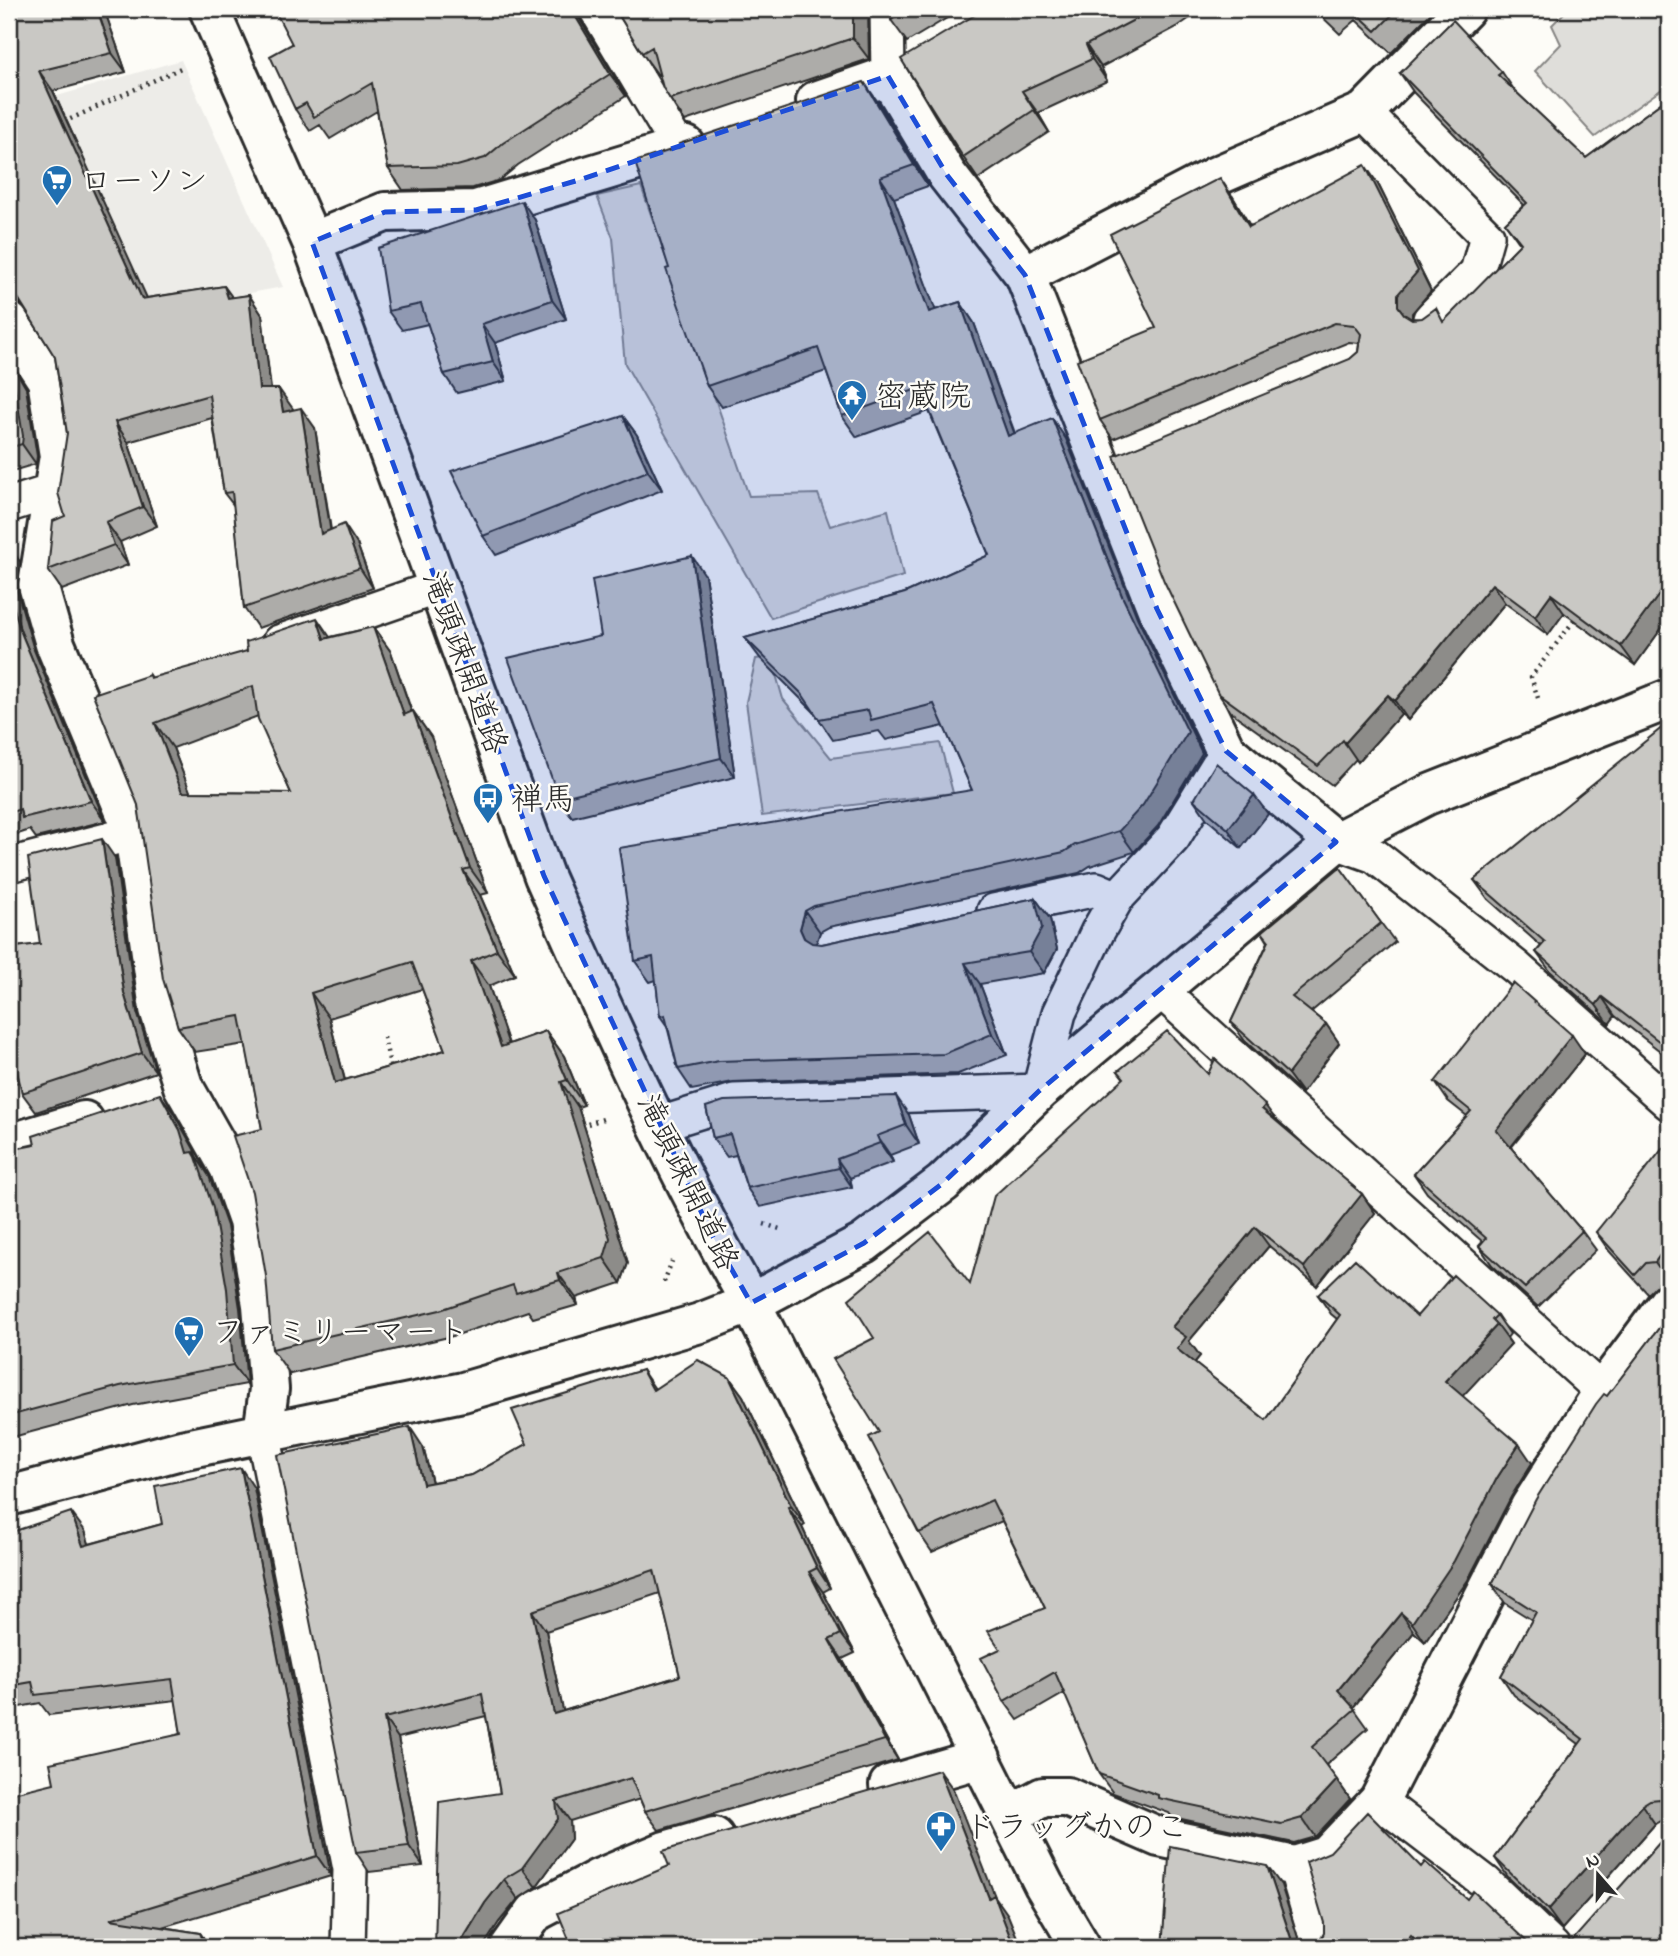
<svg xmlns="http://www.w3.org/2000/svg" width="1678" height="1956" viewBox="0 0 1678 1956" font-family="'Indie Flower','Klee One',sans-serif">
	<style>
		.built { fill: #edece8 }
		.green { fill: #dfdeda; stroke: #858482; stroke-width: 2 }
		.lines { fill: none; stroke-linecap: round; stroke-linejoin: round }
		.lane-casing { stroke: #2b2b2b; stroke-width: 38 }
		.street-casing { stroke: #2b2b2b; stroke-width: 44 }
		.path { stroke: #2b2b2b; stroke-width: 4.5; stroke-dasharray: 2 5; stroke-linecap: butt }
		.lane { stroke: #fdfcf7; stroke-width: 33 }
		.street { stroke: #fdfcf7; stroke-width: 38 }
		.wall { fill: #adaca9; stroke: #2b2b2b; stroke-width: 2; fill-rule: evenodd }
		.shaded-wall { fill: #8d8c89; stroke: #2b2b2b; stroke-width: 2 }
		.building { fill: #c9c8c4; stroke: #2b2b2b; stroke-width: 2; fill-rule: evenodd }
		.marked { fill: #1d4ed8; fill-opacity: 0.2; stroke: #1d4ed8; stroke-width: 5; stroke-dasharray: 14 9; stroke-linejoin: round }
		.labels { text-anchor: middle; stroke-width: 5; stroke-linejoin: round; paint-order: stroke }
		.poi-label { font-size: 32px; fill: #2b2b2b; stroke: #fdfcf7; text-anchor: start }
		.street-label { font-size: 32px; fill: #2b2b2b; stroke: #fdfcf7 }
	</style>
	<rect width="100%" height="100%" fill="#fdfcf7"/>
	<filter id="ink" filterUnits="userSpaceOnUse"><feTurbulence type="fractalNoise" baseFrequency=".0143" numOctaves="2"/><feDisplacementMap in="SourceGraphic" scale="14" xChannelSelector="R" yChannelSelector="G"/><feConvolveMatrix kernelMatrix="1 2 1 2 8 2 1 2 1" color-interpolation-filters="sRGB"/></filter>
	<g filter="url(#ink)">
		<!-- built -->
		<path class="built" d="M181 60 283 287 145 312 34 344 9 295V110Z"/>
		<!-- green -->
		<path class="green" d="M1568 9H1669V84L1595 137 1535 71 1561 44 1552 25Z
			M641 186 749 496 818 494 830 526 888 510 903 576 771 618 625 364 613 238 597 196Z
			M771 657 783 699 831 758 940 743 953 793 762 816 746 702 756 659Z"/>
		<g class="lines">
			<!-- lane casing -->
			<g class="lane-casing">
				<path id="lane" d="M596 9 679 148
					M887 9 888 76
					M1364 112 1487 236 1477 272 1430 319
					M9 505 53 491
					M279 642 438 587
					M1336 842 1375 856 1517 968 1669 1103
					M9 865 134 833
					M994 911 1096 889 1117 898
					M1160 990 1603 1392
					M660 1124 734 1101 1039 1091 1059 1013 1098 931 1117 898 1173 838 1218 765
					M263 1433 350 1869 348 1947
					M1379 1801 1485 1882 1553 1947
					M1295 1866 1319 1947"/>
			</g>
			<!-- street casing -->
			<g class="street-casing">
				<path id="street" d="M209 9 312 242 544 876C608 1020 672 1166 751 1303L1044 1885 1081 1947
					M816 101 888 76 947 175 1025 275 1157 609 1226 751 1336 842
					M312 242 385 212 476 210 686 146
					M1025 275 1214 177 1364 112 1465 9
					M9 322 47 380 59 456 38 585 55 644 134 833 159 1009 183 1086 229 1167 248 1221 262 1305 269 1389 263 1433
					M9 1144 84 1121
					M9 1496 181 1450 463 1392 700 1323 751 1303 864 1243 943 1183 1039 1091 1336 842 1427 795 1669 699
					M889 1785 981 1758
					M1009 1815 1043 1797H1067L1159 1837 1295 1866 1327 1856 1379 1801 1530 1507 1610 1381 1669 1302
					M510 1947 535 1912 598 1879 665 1851 714 1837"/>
			</g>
			<!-- path -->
			<path class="path" d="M64 122 183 67
				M1538 698 1531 677 1576 618
				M384 1037 391 1070
				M581 1126 603 1119
				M764 1224 783 1230
				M664 1282 672 1261"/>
			<!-- lane -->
			<use href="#lane" class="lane"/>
			<!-- street -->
			<use href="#street" class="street"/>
		</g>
		<!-- wall -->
		<path class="wall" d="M9 9H104L126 72 53 91 146 298 224 286 232 298 249 295 262 315 271 389 293 410 315 428 331 530 357 544 373 588 258 628 244 608 234 506 224 493 212 418 128 442 157 526 120 542 128 565 62 590 48 570 65 516 67 433 55 357 24 307 18 302 9 301Z
			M615 9H868L869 59 685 121 670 99 659 74 658 75 642 53Z
			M891 9H962L907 42 891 20Z
			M985 9H1203L1177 27 1101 67 1107 81 1038 113 1049 132 978 179 963 157Z
			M1314 9H1435L1391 53 1356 20 1340 34Z
			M579 18 626 96 518 165 500 180 473 188 403 190 388 168 377 111 330 139 320 125 310 131 295 109 292 44Z
			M1502 72 1515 91 1586 158 1669 97V618L1635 665 1564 613 1548 635 1505 603 1408 720 1401 714 1358 762 1356 759 1332 785 1231 712 1218 693 1350 359 1358 352 1359 343 1349 342 1113 439 1100 420 1156 328 1233 197 1250 226 1378 184 1431 291 1412 313V318L1445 321 1520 244 1505 223 1524 205 1414 93 1400 73Z
			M878 102 928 186 894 198 935 310 960 302 974 323 1015 433 1066 439 1137 617 1202 753 1158 826 1134 852 1090 866 1079 873 829 927 820 932 816 944H822L1035 898 1050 919 1057 949 1044 973 980 984 1007 1055 958 1074 733 1082 692 1090 678 1069 667 1026 660 1016 656 980 650 982 635 961 972 790 944 726 886 740 879 731 833 740 814 712 760 658 745 638 905 593 989 555 929 411 857 437 842 416 826 371 722 407 707 386 669 268Z
			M535 220 566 319 495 343 506 381 457 393 444 374 428 324 402 330 388 311Z
			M9 359 26 388 37 456 36 464 9 472Z
			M623 416 637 435 662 490 496 555 483 536Z
			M9 546 20 562 17 591 34 650 105 821 36 838 30 830 9 837Z
			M705 575 735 777 572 817 559 798 601 636Z
			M373 627 391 652 412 712 413 711 431 737 488 893 480 895 515 975 489 986 509 1044 546 1031 564 1056 584 1105 578 1107 628 1263 621 1283 576 1298 578 1305 533 1318 528 1311 457 1335 290 1374 272 1349 262 1129 246 1044 195 1052 178 1027 138 805 149 675 151 678ZM258 716 291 793 190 792 173 748ZM422 989 445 1050 345 1080 329 1018Z
			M1669 730V1058L1615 1016 1609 1024 1550 971 1536 952 1541 946 1488 899 1474 880Z
			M1194 800 1268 814 1241 848 1207 819Z
			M115 858 137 1012 156 1072 36 1112 22 1093 20 1082 9 1084V948L40 944Z
			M1340 867 1395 942 1311 1012 1326 1024 1339 1043 1302 1093 1245 1041 1231 1022 1268 942 1262 932Z
			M1585 1054 1511 1148 1582 1231 1596 1250 1538 1307 1492 1265 1479 1246 1483 1242 1427 1193 1414 1174 1467 1116 1448 1101 1435 1082Z
			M1118 1071 1208 1074 1278 1124 1362 1194 1375 1213 1317 1286 1269 1246 1189 1341 1200 1356 1194 1363 1266 1420 1337 1319 1331 1314 1318 1295 1417 1316 1497 1315 1510 1334 1507 1338 1511 1344 1462 1396 1532 1463 1511 1497 1468 1580 1425 1642 1414 1632 1353 1707 1368 1728 1326 1765 1350 1799 1315 1837 1294 1843 1172 1817 1169 1813 1113 1793 1099 1774 1065 1693 1018 1720 1004 1701 1000 1649 1045 1608 1002 1521 932 1552 919 1533 879 1432 874 1338 970 1284 1124 1079Z
			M706 1107 909 1115 919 1144 890 1155 893 1162 850 1178 852 1187 760 1207 747 1188 736 1155 727 1157 713 1138Z
			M173 1112 194 1149 196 1156 209 1176 227 1226 240 1308 247 1384 133 1405 9 1438V1150Z
			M1669 1151V1279L1668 1281 1660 1282 1648 1294 1609 1251 1596 1232Z
			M1669 1315V1818L1664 1819 1655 1824 1562 1929 1508 1877 1495 1858 1579 1744 1514 1695 1501 1676 1532 1620 1505 1603 1492 1584 1607 1396Z
			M642 1370 655 1389 729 1377 743 1396 805 1525 802 1527 830 1588 823 1592 855 1653 842 1659 898 1760 659 1830 645 1811 640 1799 570 1821 571 1839 536 1887 518 1899 499 1922 500 1793 486 1716 398 1738 423 1866 369 1872 356 1852 423 1447 432 1482 472 1475 527 1444ZM660 1593 680 1676 563 1711 546 1631Z
			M254 1488 331 1876 162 1927 200 1933 210 1947H9L54 1783 181 1734 176 1700 49 1715 40 1703 9 1709V1533L85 1531 89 1544 162 1524Z"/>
		<!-- shaded-wall -->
		<path class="shaded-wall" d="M97 9H104L126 72 112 53Z
			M571 9H579V18L626 96 610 74Z
			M853 9H868L869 59 853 38Z
			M1086 45 1101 67 1107 81 1092 59Z
			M39 71 53 91 156 318 142 299Z
			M864 82 878 102 928 186 914 165Z
			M1022 91 1038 113 1049 132 1034 110Z
			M1365 165 1378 184 1431 291 1412 313V325L1398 306Z
			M880 177 894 198 944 333 929 312Z
			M1220 178 1233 197 1262 246 1249 227Z
			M522 201 535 220 566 319 552 300Z
			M224 286 238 305 228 298Z
			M249 295 262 315 273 409 259 389Z
			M960 302 974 323 1023 457 1008 436Z
			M482 324 495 343 506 381 493 362Z
			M9 359 26 388 37 456 36 464 22 444Z
			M279 389 293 409 297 432 283 412Z
			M301 408 315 428 334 554 321 534Z
			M623 416 637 435 662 490 648 471Z
			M1052 418 1066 439 1137 617 1202 753 1158 826 1134 852 1119 831 1122 596Z
			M115 422 128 442 157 526 143 507Z
			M106 522 120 542 128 565 114 545Z
			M344 524 357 544 373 588 360 568Z
			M9 546 20 562 17 591 34 650 105 821 91 801 20 630 9 591Z
			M692 556 705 575 735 777 721 758Z
			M1669 581V618L1635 665 1621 646Z
			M1492 584 1505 603 1408 720 1395 701Z
			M1551 594 1564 613 1548 635 1535 616Z
			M317 618 334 643 324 639Z
			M373 627 391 652 421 740 404 715Z
			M1388 695 1401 714 1358 762 1345 743Z
			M413 711 431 737 488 893 470 868Z
			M155 723 173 748 200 817 182 792Z
			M1254 795 1268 814 1241 848 1228 829Z
			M102 839 115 858 137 1012 156 1072 142 1053 124 993Z
			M463 870 480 895 515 975 497 950Z
			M1035 898 1050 919 1057 949 1044 973 1029 952Z
			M805 911 820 932 814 949 804 938 800 929Z
			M471 961 489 986 518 1072 501 1047Z
			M965 963 980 984 1007 1055 992 1034Z
			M311 993 329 1018 352 1109 335 1083Z
			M1602 997 1615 1016 1609 1024 1596 1005Z
			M1326 1024 1339 1043 1302 1093 1288 1074Z
			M546 1031 564 1056 584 1105 567 1080Z
			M1572 1035 1585 1054 1509 1149 1496 1130Z
			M561 1082 578 1107 628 1263 621 1283 604 1258Z
			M160 1094 173 1112 194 1149 196 1156 209 1176 227 1226 240 1308 247 1384 233 1365 187 1153Z
			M896 1096 909 1115 919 1144 906 1125Z
			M1265 1105 1279 1124 1262 1109Z
			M877 1136 890 1155 893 1162 880 1143Z
			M837 1159 850 1178 852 1187 839 1168Z
			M1362 1194 1375 1213 1317 1286 1304 1267Z
			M1255 1227 1269 1246 1189 1341 1200 1356 1190 1368 1177 1349 1172 1327Z
			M1669 1242V1279L1668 1281 1655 1262Z
			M558 1273 576 1298 578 1305 560 1280Z
			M1497 1325 1511 1344 1459 1400 1445 1381Z
			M729 1377 743 1396 805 1525 791 1506Z
			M410 1427 423 1447 437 1503 423 1484Z
			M1519 1444 1532 1463 1511 1497 1468 1580 1425 1642 1412 1623 1497 1478Z
			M241 1468 254 1488 331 1876 317 1856Z
			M788 1507 802 1527 830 1588 817 1568Z
			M71 1512 85 1531 96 1566 83 1546Z
			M809 1572 823 1592 855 1653 841 1634Z
			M532 1611 546 1631 568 1733 554 1714Z
			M1401 1613 1414 1632 1352 1709 1338 1690Z
			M829 1640 842 1659 898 1760 885 1740Z
			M384 1718 398 1738 423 1866 409 1846Z
			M939 1770 953 1789 1003 1917 989 1898Z
			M1337 1780 1350 1799 1315 1837 1302 1818Z
			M556 1801 570 1821 571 1839 536 1887 522 1868Z
			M1642 1805 1655 1824 1562 1929 1548 1910Z
			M1267 1866 1281 1885 1301 1947 1292 1941Z
			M504 1879 518 1899 499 1922 483 1947H458L485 1903Z
			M994 1895 1008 1915 1021 1947H1014Z
			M200 1933 210 1947H206Z
			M1411 1935 1419 1947H1401Z"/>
		<!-- building -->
		<path class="building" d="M9 9H97L112 53 39 71 142 299 224 286 228 298 249 295 259 389H279L283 412 301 408 321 534 344 524 360 568 244 608 232 492 224 493 209 395 115 422 143 507 106 522 114 545 48 570 53 521 65 516 58 493 67 433 55 357 13 290 9 286Z
			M274 9H571L610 74 503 143 485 158 457 166 388 168 372 83 314 117 306 103 295 109 270 56 292 44Z
			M615 9H853V38L670 99 663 88 652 47 642 53Z
			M891 9H911L891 20Z
			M985 9H1155L1086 45 1092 59 1022 91 1034 110 963 157 901 59Z
			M1352 9H1398L1376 31Z
			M1453 20 1502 72 1498 75 1586 158 1669 97V581L1621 646 1551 594 1535 616 1492 584 1395 701 1388 695 1345 743 1343 740 1318 766 1218 693 1164 581 1114 456 1350 359 1358 352 1361 334 1354 325 1335 323 1100 420 1077 360 1156 328 1110 234 1220 178 1249 227 1365 165 1418 271 1398 294V306L1404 314 1412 319 1422 318 1436 308 1443 322 1521 243 1505 223 1527 203 1400 73Z
			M864 82 914 165 880 177 929 312 960 302 1008 436 1052 418 1122 596 1188 732 1143 805 1119 831 1075 845 1064 852 814 906 805 911 800 929 804 938 812 943 822 944 1035 898 1042 928 1029 952 965 963 992 1034 944 1054 719 1061 678 1069 665 1015 660 1016 653 957 635 961 619 848 972 790 934 704 871 720 868 710 819 719 802 694 745 638 905 593 989 555 920 388 842 416 818 348 707 386 666 269 669 268 635 162 680 147 679 144Z
			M522 201 552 300 482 324 493 362 444 374 421 304 388 311 378 248Z
			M9 362 12 368 23 436 22 444 9 448Z
			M623 416 648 471 483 536 451 471Z
			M692 556 721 758 559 798 508 658 601 636 592 580Z
			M9 591 20 630 91 801 22 818 20 809 9 813Z
			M317 618 324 639 373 627 404 715 413 711 470 868 463 870 497 950 471 961 501 1047 546 1031 567 1080 561 1082 610 1238 604 1258 558 1273 560 1280 516 1293 513 1285 440 1310 272 1349 266 1276 252 1192 233 1136 262 1129 240 1016 178 1027 163 979 138 805 93 694 149 675 150 678 247 651 246 642ZM253 686 258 719 291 793 182 792 155 723ZM412 962 445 1050 335 1083 311 993Z
			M1664 726 1669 730V1049L1602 997 1596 1005 1536 952 1545 942 1474 880Z
			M1216 763 1254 795 1228 829 1194 800Z
			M102 839 124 993 142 1053 22 1093 15 1062 9 1063V948L40 944 28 858Z
			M1340 867 1381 923 1292 997 1326 1024 1288 1074 1231 1022 1269 941 1262 932Z
			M1513 983 1572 1035 1496 1130 1582 1231 1525 1288 1479 1246 1486 1238 1414 1174 1471 1111 1435 1082Z
			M1167 1031 1208 1074 1215 1059 1265 1105 1262 1109 1362 1194 1304 1267 1255 1227 1172 1327 1186 1337 1177 1349 1266 1420 1340 1315 1318 1295 1355 1259 1417 1316 1453 1275 1497 1315 1492 1320 1497 1325 1445 1381 1519 1444 1497 1478 1454 1561 1412 1623 1401 1613 1338 1690 1355 1709 1312 1747 1337 1780 1302 1818 1281 1824 1158 1798V1795L1099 1774 1055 1672 1004 1701 981 1658 1000 1649 988 1631 1045 1608 992 1500 919 1533 869 1437 879 1432 833 1359 874 1338 849 1299 930 1232 970 1284 994 1196 1124 1078 1118 1071Z
			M160 1094 180 1130 187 1153 193 1152 196 1157 213 1208 227 1289 233 1365 120 1386 9 1416V1150L35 1145 33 1136Z
			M896 1096 906 1125 877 1136 880 1143 837 1159 839 1168 747 1188 730 1134 713 1138 706 1107 724 1101Z
			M1664 1147 1669 1151V1242L1655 1262 1646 1263 1635 1275 1596 1232Z
			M1669 1300V1313L1665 1308Z
			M1669 1315V1805L1660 1799 1650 1800 1642 1805 1548 1910 1495 1858 1583 1739 1501 1676 1536 1612 1492 1584 1536 1499 1596 1404 1604 1394 1607 1396Z
			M698 1360 729 1377 791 1506 788 1507 817 1568 809 1572 841 1634 829 1640 885 1740 645 1811 631 1778 556 1801 558 1819 522 1868 504 1879 485 1903 458 1947H435L439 1802 500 1793 482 1694 384 1718 409 1846 356 1852 277 1455 410 1427 423 1484 472 1475 527 1444 512 1410 642 1370 653 1390ZM654 1570 680 1676 554 1714 532 1611Z
			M241 1468 317 1856 110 1919 200 1933 206 1947H9V1794L54 1783 50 1763 181 1734 172 1679 35 1695 32 1682 9 1686V1533L71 1512 83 1546 162 1524 155 1486Z
			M939 1770 989 1898 994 1895 1014 1947H572L558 1913 669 1866 663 1851Z
			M1367 1812 1421 1867 1425 1862 1467 1899 1473 1891 1527 1942 1536 1947 1549 1944 1554 1947 1572 1941 1669 1832V1947H1422L1411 1935 1401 1947H1161H1162L1170 1846 1267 1866 1292 1941 1302 1947 1319 1942 1324 1933V1923L1306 1862 1330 1852Z"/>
	</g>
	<!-- marked area -->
	<path class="marked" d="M888 76 947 175 1025 275 1157 609 1226 751 1336 842 1039 1091 943 1183 864 1243 751 1303 713 1237 544 876 312 242 385 212 476 210 579 180Z"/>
	<!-- icons -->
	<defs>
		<g id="supermarket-pin" transform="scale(1.575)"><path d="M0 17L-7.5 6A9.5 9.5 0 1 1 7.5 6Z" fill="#1f6fb2" stroke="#fdfcf7"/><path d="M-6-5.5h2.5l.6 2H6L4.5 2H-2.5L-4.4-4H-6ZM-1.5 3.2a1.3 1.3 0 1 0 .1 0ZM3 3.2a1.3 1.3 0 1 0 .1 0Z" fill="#fff"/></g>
		<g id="temple-pin" transform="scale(1.575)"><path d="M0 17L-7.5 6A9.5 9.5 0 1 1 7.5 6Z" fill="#1f6fb2" stroke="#fdfcf7"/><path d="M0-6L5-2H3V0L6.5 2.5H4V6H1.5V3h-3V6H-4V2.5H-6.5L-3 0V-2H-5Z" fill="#fff"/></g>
		<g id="bus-pin" transform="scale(1.575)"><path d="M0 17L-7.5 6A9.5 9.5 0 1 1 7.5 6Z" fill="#1f6fb2" stroke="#fdfcf7"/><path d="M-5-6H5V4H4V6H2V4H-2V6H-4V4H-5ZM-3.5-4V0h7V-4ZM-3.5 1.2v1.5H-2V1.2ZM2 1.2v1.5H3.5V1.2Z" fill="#fff"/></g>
		<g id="pharmacy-pin" transform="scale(1.575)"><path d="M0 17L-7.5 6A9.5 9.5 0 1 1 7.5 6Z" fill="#1f6fb2" stroke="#fdfcf7"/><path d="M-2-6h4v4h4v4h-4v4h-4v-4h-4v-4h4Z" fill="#fff"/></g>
	</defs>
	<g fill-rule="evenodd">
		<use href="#supermarket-pin" x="57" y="180"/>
		<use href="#temple-pin" x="852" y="395"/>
		<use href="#bus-pin" x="488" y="798"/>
		<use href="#supermarket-pin" x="189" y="1331"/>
		<use href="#pharmacy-pin" x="941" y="1826"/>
	</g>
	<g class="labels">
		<!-- poi labels -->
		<g class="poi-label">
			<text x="80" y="191">ローソン</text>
			<text x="875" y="406">密蔵院</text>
			<text x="511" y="809">禅馬</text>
			<text x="212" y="1342">ファミリーマート</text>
			<text x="964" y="1837">ドラッグかのこ</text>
		</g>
		<!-- street labels -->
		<g class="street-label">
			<text transform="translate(466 662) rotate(70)" y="11">滝頭疎開道路</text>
			<text transform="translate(689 1182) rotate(64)" y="11">滝頭疎開道路</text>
		</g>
	</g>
	<!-- margin -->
	<rect width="1678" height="1956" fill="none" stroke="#fdfcf7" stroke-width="35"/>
	<rect x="18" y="18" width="1643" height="1921" fill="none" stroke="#2b2b2b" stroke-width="2.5" filter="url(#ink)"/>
	<!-- north arrow -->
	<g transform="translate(1598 1875) rotate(340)" stroke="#fdfcf7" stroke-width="5" paint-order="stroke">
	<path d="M0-5L12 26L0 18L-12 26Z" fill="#2b2b2b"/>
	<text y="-10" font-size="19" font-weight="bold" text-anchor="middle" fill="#2b2b2b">N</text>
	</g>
</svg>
